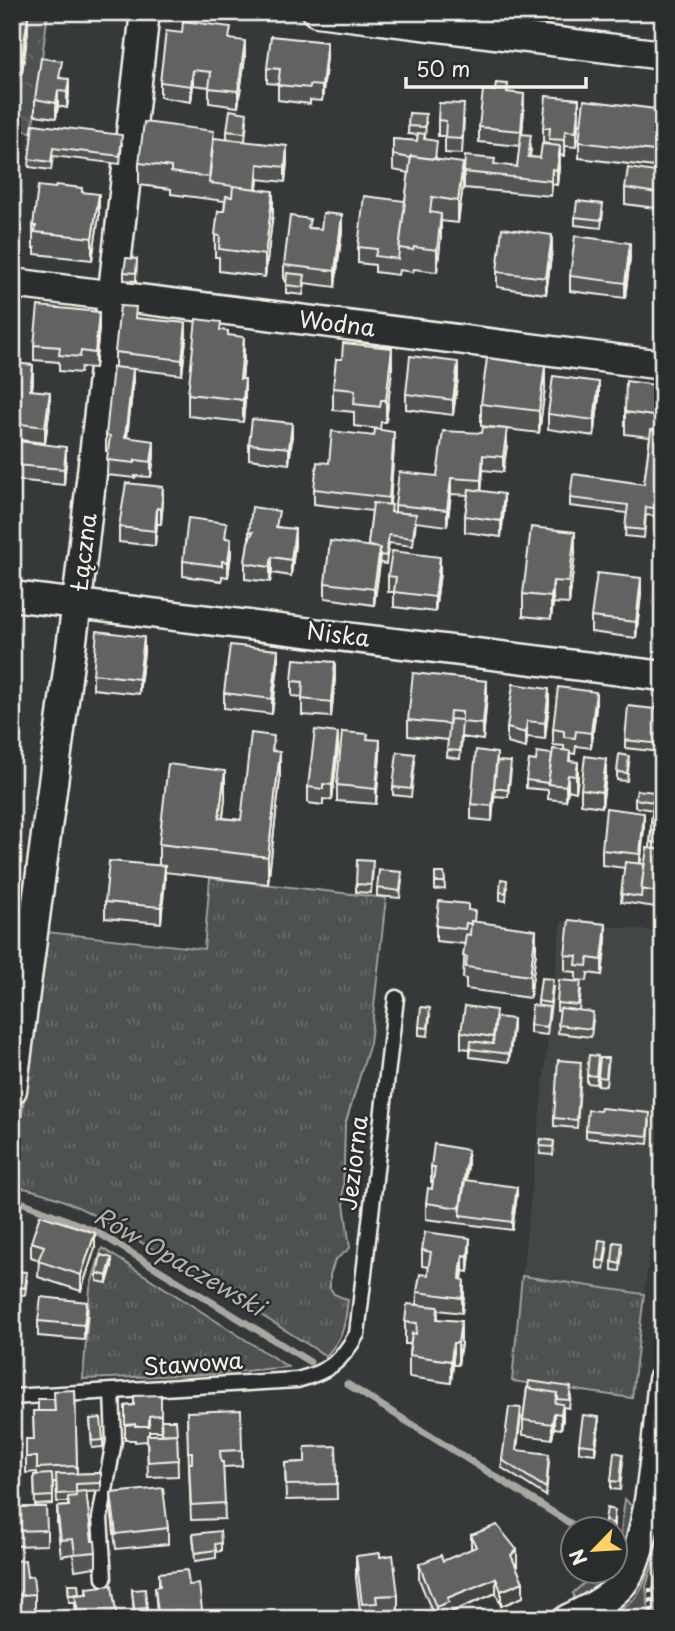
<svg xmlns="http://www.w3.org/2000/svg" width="675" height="1631" viewBox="0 0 675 1631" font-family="'Playpen Sans',sans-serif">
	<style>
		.built { fill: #434645 }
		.grass { fill: url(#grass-tufts); stroke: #a1a19c; stroke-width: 2 }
		.forest { fill: url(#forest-crowns); stroke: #a1a19c; stroke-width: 2 }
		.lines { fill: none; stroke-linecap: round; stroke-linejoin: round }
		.stream { stroke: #a8a7a1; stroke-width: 7 }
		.service-casing { stroke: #f4f1e8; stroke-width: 19 }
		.minor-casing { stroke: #f4f1e8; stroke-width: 33 }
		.path { stroke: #f4f1e8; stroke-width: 4.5; stroke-dasharray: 5 5; stroke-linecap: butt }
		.service { stroke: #2a2d2e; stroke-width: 14 }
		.minor { stroke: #2a2d2e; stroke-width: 28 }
		.wall { fill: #535554; stroke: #f4f1e8; stroke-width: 2 }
		.shaded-wall { fill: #444545; stroke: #f4f1e8; stroke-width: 2 }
		.building { fill: #616362; stroke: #f4f1e8; stroke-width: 2 }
		.labels { text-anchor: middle; stroke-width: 5; stroke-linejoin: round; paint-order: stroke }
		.street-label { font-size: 23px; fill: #f4f1e8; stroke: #2a2d2e }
		.water-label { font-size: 24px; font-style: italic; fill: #b4b3ad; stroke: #2a2d2e }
	</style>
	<defs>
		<pattern id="grass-tufts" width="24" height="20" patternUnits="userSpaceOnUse" patternTransform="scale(1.75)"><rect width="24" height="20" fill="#4e514f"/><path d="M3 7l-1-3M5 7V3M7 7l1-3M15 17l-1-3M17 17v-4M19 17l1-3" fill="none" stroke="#686a68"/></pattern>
		<pattern id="forest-crowns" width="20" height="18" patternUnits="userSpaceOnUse" patternTransform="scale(1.75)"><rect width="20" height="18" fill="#4e514f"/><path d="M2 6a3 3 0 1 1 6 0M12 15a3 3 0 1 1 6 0" fill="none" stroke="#686a68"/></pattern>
	</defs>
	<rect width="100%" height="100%" fill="#363939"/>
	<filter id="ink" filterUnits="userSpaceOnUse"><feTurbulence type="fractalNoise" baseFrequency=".0143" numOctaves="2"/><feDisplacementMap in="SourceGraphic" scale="14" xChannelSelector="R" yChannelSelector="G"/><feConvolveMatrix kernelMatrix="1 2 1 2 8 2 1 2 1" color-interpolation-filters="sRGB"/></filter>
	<g filter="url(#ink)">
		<!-- built -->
		<path class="built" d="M561 921 663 932V1153L644 1294 522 1276Z"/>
		<!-- grass -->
		<path class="grass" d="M210 878 386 898 370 1043 345 1125 343 1196 350 1248 335 1260 330 1275V1288L334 1294 348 1300C345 1325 344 1337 326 1356 266 1318 205 1279 144 1244 102 1219 61 1193 12 1186L47 932 204 949Z
			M102 1248 288 1367 212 1374 83 1379 90 1288Z
			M522 1276 644 1294 632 1398 512 1381Z
			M663 1470V1511L653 1563 646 1587 650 1619H605C617 1612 631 1605 639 1593 656 1566 658 1503 663 1470Z
			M625 1499 635 1510 626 1545 616 1565V1553L619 1546Z
			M663 1551V1576L655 1589 663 1594V1619H657L653 1590Z
			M596 1572H611L591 1592 575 1601 573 1593Z"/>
		<!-- forest -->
		<path class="forest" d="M12 12H48L32 132 12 129Z"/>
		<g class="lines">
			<!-- stream -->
			<path class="stream" d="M24 1203 97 1232 310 1362
				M347 1384 581 1530
				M661 1580 663 1582"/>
			<!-- service casing -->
			<g class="service-casing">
				<path id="service" d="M12 1397 297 1380C328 1372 341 1362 357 1334L396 998
					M104 1578 100 1518 114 1441 112 1392"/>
			</g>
			<!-- minor casing -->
			<g class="minor-casing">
				<path id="minor" d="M317 12 663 55
					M12 283 663 365
					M12 596 663 676
					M12 1090 77 603 145 12
					M568 1619C587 1610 608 1600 622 1584 651 1549 657 1428 663 1380"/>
			</g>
			<!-- path -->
			<path class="path" d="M650 1588 653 1619"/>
			<!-- service -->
			<use href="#service" class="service"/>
			<!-- minor -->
			<use href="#minor" class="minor"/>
		</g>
		<!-- wall -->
		<path class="wall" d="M607 12H634L633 16Z
			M645 12H663V18L645 16Z
			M12 15 28 31 22 73 12 72Z
			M231 39 245 57 238 107 209 103V87L193 85 191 102 160 97V82Z
			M327 57 322 101 310 100V104L278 100V84L267 83V68Z
			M61 78 69 94 67 108 58 106 56 118 35 115V99Z
			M508 92 524 109 522 134 531 150 530 157 540 158 549 145V144L543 143V128L579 115 576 147 565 146 564 156 560 155 557 185 552 184 551 196 464 188V172L495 165 517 167 520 146 479 142V127Z
			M663 110V168L579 158V142Z
			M409 113 426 122 425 139 437 159 463 185 458 223 441 221V236L437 272 414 269 413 272 399 270 398 275 375 272V265L358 263V247L405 201 409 173 393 170V139L417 141 418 135 408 134Z
			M438 120H464L462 154 445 153V136H438Z
			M247 121 245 141 227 139V131Z
			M33 124 122 143 120 164 53 156 51 170 29 167Z
			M214 138 287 162 285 182 258 179 257 189 273 213 265 277 219 271V257H215V235L224 211 225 201 171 194V189L139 185V163Z
			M663 173V209L625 204V188Z
			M82 192 99 216 92 260 35 254V248H33V226Z
			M603 212 601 228 575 225V217Z
			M310 228 342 231 335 287 305 283 303 295 286 293V280H284V265Z
			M552 250 546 294 497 287V272Z
			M630 258 625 298 570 291V276Z
			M137 259 136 281 124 280V272Z
			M136 318 186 339 182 375 133 369V384L127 438 154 456 151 477 135 476V478L107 475 108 451H106V435L115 367V352Z
			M99 328 95 368 81 367 80 373 59 371V362L34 360V345Z
			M221 331 228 335 244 359 242 379 245 401 243 422 188 416V394Z
			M12 363 33 381 32 390 50 407 45 443 12 439Z
			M392 370 386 422H381L380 429 354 426V412L333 410V388Z
			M458 378 453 415 406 409V394Z
			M545 388 539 433 481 426V404Z
			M599 397 594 436 548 429V414Z
			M625 412 663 416 661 431H663V517L646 515 644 538 625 536 627 513 570 506V498L644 484 650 437 625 434Z
			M292 439 289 464 249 459V444Z
			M507 445 503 472 483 470 481 491 504 509 501 537 465 532V516L468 495 451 494 447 526 416 522 413 546 389 543 386 564 380 563 374 605 325 598V583L368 546 372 511 314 504V489L394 447 390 505 392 512H395V505L437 476Z
			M66 462 64 485 15 480V465Z
			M163 502 161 524H157L155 546 119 542V527Z
			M279 527 295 545 291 576 272 573 270 582 245 579V563L249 539V532Z
			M227 538 231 554 228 577 222 576V581L183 576V561Z
			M575 554 569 604 553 603 551 619 523 616V594Z
			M440 573 435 612 394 607V592H388V576Z
			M641 594 636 638 591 632V617Z
			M144 652 139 694 93 689V674Z
			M278 666 272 714 224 708V693Z
			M335 678 331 717 302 715V697L292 696V681Z
			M487 696 483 740 462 737V736L460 759 447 757 448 740 408 736V720Z
			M549 704 545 739 527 737 526 748 507 743V728Z
			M596 708 591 748 576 746 575 754 570 753V761L578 778 576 792 568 790 566 801 548 799V790L526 788V780L536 761 564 751V746L553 745V729Z
			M663 710V750H661V752L625 748V740Z
			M338 749 332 800 323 799V805L308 803V787Z
			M274 751 280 779 268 884 165 872 161 923 105 918V902L159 865V844L225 799 223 818 241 820Z
			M380 755 376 804 337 801V785Z
			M497 761 511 770 508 797 494 796 492 821 471 819V804Z
			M415 762 411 797 393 795V787Z
			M629 763 627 781 617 780V772Z
			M606 775 602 807 581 804V789Z
			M635 799H655L663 800V908L621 902 625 868 602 865V850L644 828 640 864H644L650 848 651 823 653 810 635 807Z
			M373 869 371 893 356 892V884Z
			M435 873H444L445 889 435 890Z
			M402 880 400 898 377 896V888Z
			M507 888 506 901 500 900V892Z
			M468 910 475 922 536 952 530 998 466 989V979L463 978 465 944 436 941V926Z
			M606 939 602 975 588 973 587 981 576 980V972L565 971V955Z
			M553 987 547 1035 530 1033V1025L538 1005V1001Z
			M581 990 579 1010 593 1020 591 1037 558 1033 560 1011H557V1003Z
			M430 1016 428 1036 419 1035V1027Z
			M513 1027 509 1062 470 1057V1049L461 1048V1032Z
			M598 1064 596 1084 587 1083V1075Z
			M608 1066 606 1086 598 1085V1077Z
			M581 1070 577 1128 554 1126V1118Z
			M600 1111 650 1121 648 1144 586 1138V1130Z
			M541 1139 554 1141 553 1155 540 1154Z
			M468 1165 466 1180 517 1195 512 1230 426 1219V1203L432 1189 433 1182H431V1167Z
			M31 1242 95 1248 81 1291 38 1277 39 1260 31 1257Z
			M607 1249 604 1269 597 1268V1260Z
			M422 1250 470 1253 468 1272 463 1271 462 1279 464 1295 462 1313 438 1310V1319L461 1343 458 1365H453L451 1383 409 1377V1355L410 1344H405V1322L417 1305V1292L428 1275 429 1267 422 1266Z
			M622 1251 620 1271 612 1270V1262Z
			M112 1266 107 1283 97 1281V1273Z
			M12 1271 27 1280 25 1295 12 1294Z
			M87 1317 84 1340 38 1336V1321Z
			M527 1388 571 1395 569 1408 563 1407V1420L561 1429 554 1428 552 1439 523 1435V1420Z
			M75 1390 77 1474 101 1473V1491L86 1492 92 1541 96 1552V1567L75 1570 73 1554 61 1556 57 1523V1507L68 1506V1502H57L56 1482H53V1504L35 1505 34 1475H37V1472L26 1473V1439H34L33 1411H38L54 1399Z
			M161 1395V1431H149V1435L177 1434 178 1476 148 1477 147 1441 135 1442V1440H125V1406L134 1405Z
			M187 1412 242 1450V1466L223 1467 225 1519 191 1520Z
			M521 1416 517 1450 549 1462 546 1496 502 1468V1460Z
			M90 1419 103 1440V1447L92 1448Z
			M599 1425 595 1454 579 1452V1444Z
			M12 1438H15L16 1487H12Z
			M336 1446 337 1499 286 1500 285 1463 305 1462Z
			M623 1461 620 1490 611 1489V1481Z
			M111 1493 168 1528V1544L116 1549 111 1509Z
			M12 1502 47 1530V1545L12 1546Z
			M615 1518 613 1530H608L605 1528V1520Z
			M193 1534 221 1543V1551L216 1552V1558L195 1561Z
			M471 1535 517 1566 516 1567 523 1597 501 1606 496 1593 449 1613V1617L444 1619H435L419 1579V1564L443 1561 471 1550Z
			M356 1556 380 1557 398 1595V1617L361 1619 356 1578Z
			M12 1561 27 1577 35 1594V1609L12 1611Z
			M159 1573 189 1585 203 1619H147L157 1616 155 1587H159Z
			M68 1584 79 1595 86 1594V1588L117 1619H76L75 1602H69Z
			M132 1590 147 1608V1616L138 1617 134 1615Z"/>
		<!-- shaded-wall -->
		<path class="shaded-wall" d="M28 16V31L22 73V58Z
			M245 41V57L238 107V91Z
			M327 42V57L322 101V86Z
			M193 70V85L191 102V86Z
			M69 79V94L67 108V92Z
			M58 91V106L56 118V103Z
			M524 94V109L521 147V131Z
			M579 99V115L576 147V132Z
			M565 131V146L564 156V140Z
			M287 146V162L285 182V167Z
			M560 146V162L557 185V170Z
			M463 163V185L458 223V201Z
			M258 164V179L255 204V189Z
			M552 169V184L551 196V181Z
			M273 191V213L265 277V255Z
			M99 194V216L92 260V238Z
			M441 214V236L437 272V250Z
			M342 215V231L335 287V271Z
			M552 235V250L546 294V278Z
			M630 243V258L625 298V283Z
			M99 312V328L95 368V353Z
			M186 323V339L182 375V360Z
			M244 337V359L240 401V379Z
			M392 348V370L386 422V400Z
			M458 362V378L453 415V400Z
			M33 365V381L30 405V390Z
			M545 366V388L539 433V411Z
			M133 369V384L125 453V437Z
			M245 379V401L243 422V400Z
			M599 382V397L594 436V420Z
			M50 392V407L45 443V427Z
			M663 394V416L660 439V417Z
			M292 423V439L289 464V448Z
			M507 429V445L503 472V457Z
			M394 432V447L389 513V498Z
			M154 441V456L151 477V462Z
			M66 447V462L64 485V469Z
			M483 455V470L481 495V480Z
			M451 478V494L447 526V510Z
			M163 487V502L161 524V509Z
			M504 494V509L501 537V521Z
			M157 508V524L155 546V531Z
			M295 529V545L291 576V560Z
			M575 532V554L569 604V582Z
			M231 539V554L228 577V562Z
			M380 548V563L374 605V589Z
			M272 557V573L270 582V567Z
			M440 557V573L435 612V597Z
			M641 578V594L636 638V622Z
			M553 581V603L551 619V597Z
			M144 637V652L139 694V679Z
			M278 650V666L272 714V699Z
			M335 662V678L331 717V702Z
			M487 681V696L483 740V724Z
			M549 689V704L545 739V723Z
			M596 692V708L591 748V733Z
			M527 721V737L526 748V733Z
			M16 729V744L12 779V763Z
			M338 733V749L332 800V785Z
			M380 740V755L376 804V789Z
			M280 752V779L268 884V857Z
			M497 753V768L492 821V806Z
			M606 759V775L602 807V792Z
			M578 762V778L576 792V776Z
			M225 771V799L219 846V818Z
			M568 775V790L566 801V786Z
			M644 813V828L640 870V854Z
			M165 866V881L161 923V907Z
			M606 924V939L602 975V960Z
			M536 930V952L530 998V976Z
			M513 1019V1027L509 1062V1054Z
			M468 1150V1165L461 1216 460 1215V1208Z
			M517 1187V1195L512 1230V1222Z
			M95 1233V1248L81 1291V1275Z
			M470 1238V1253L468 1272V1256Z
			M463 1255V1271L460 1295V1279Z
			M112 1258V1266L107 1283V1276Z
			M464 1280V1295L462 1313V1298Z
			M87 1302V1317L84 1340V1325Z
			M461 1321V1343L458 1365V1343Z
			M453 1343V1365L451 1383V1361Z
			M563 1404V1420L561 1429V1414Z
			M554 1413V1428L552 1439V1424Z
			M599 1417V1425L595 1454V1446Z
			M517 1550V1566L511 1570V1555Z
			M496 1578V1593L449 1613V1617L444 1619H436V1607L447 1598Z
			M523 1582V1597L501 1606V1591Z"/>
		<!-- building -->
		<path class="building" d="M12 15 28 16 22 58 12 57Z
			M183 21 231 27 229 39 245 41 238 91 209 88 211 72 193 70 191 86 160 82 166 31 182 33Z
			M271 36 327 42 322 86 310 85V88L278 85 280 69 267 68Z
			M41 58 62 61 59 78 69 79 67 92 58 91 56 103 35 99Z
			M496 83 508 84 507 92 524 94 521 131 479 127 483 90 495 91Z
			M546 96 579 99 576 132 565 131 564 140 549 139 550 128H543Z
			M584 100 663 110V152L579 142Z
			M439 103 464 104 462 139 445 138 446 121 438 120Z
			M230 110 247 113 245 133 227 131Z
			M409 113 426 114 425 127 408 126Z
			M144 122 214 131 209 177 171 172V167L139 163Z
			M33 124 122 135 120 156 53 148 51 162 29 159Z
			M418 133 425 134 424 139 437 141 435 159 411 156V158L393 155V139L417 141Z
			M521 134 531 135 528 157 540 158 542 144 560 146 557 170 552 169 551 181 464 172 465 156 495 159 494 164 517 167Z
			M214 138 287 146 285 167 258 164 256 189 209 183Z
			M411 156 463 163 458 201 432 197 430 212 441 214 437 250 414 247 413 250 399 248Z
			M628 168 663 173V194L625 188Z
			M56 185 82 188V192L99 194 92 238 35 232 36 226H33L38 186 55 188Z
			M233 186 273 191 265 255 219 249 220 236 215 235 218 211H224L226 196 232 197Z
			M364 196 405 201 398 259 375 256 377 249 358 247Z
			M577 201 603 204 601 220 575 217Z
			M323 213 342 215 335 271 284 265 290 216 310 219 308 228 321 229Z
			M502 228 552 235 546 278 497 272Z
			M575 236 630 243 625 283 570 276Z
			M126 258 137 259 136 273 124 272Z
			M287 273 305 275 303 287 286 285Z
			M38 306 99 312 95 353 81 351 80 357 59 355 60 347 34 345Z
			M120 306 136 307 135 318 186 323 182 360 115 352Z
			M196 319 221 322 220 330 228 331V335L244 337 240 379H245L243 400 188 394Z
			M343 343 392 348 386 400H381L380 407 354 404 355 390 333 388 336 359H342Z
			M410 356 458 362 453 400 406 394Z
			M487 358 545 366 539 411 481 404Z
			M12 363 33 365 30 390 50 392 45 427 12 423Z
			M113 367 133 369 125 437 154 441 151 462 135 460V463L107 460 110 436 106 435Z
			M553 376 599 382 594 420 548 414Z
			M626 381 663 386 660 417 625 412Z
			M252 419 292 423 289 448 249 444Z
			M483 427 507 429 503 457 483 455 481 480 451 478 447 510 395 505 399 472 437 476 443 431 482 433Z
			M375 429 394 432 389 498 314 489 317 462 329 463 332 431 374 436Z
			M651 430 663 431V509L646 507 644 530 625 528 628 505 570 498 573 474 644 484Z
			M18 441 66 447 64 469 15 465Z
			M126 483 163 487 161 509 157 508 155 531 119 527Z
			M469 489 504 494 501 521 465 516Z
			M373 503 392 505 391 512 416 514 413 538 389 535 386 556 380 555V548L369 546 368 544Z
			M252 507 279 511 276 527 295 529 291 560 272 557 270 567 245 563 248 542 253 532H249Z
			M188 518 227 523 225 538 231 539 228 562 222 561V566L183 561Z
			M531 527 575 532 569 582 553 581 551 597 523 594Z
			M330 541 380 548 374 589 325 583Z
			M392 551 440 557 435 597 394 592 396 577 388 576Z
			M597 573 641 578 636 622 591 617Z
			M97 631 144 637 139 679 93 674Z
			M230 645 278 650 272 699 224 693Z
			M294 659 335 662 331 702 302 699 303 682 292 681Z
			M413 673 487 681 483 724 462 722V712L450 711 449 724 408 720Z
			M513 684 549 689 545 723 527 721 526 733 507 728Z
			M558 687 596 692 591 733 576 731 575 738 564 737V731L553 729Z
			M628 706 663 710 661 744 625 740Z
			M663 712V735L661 734Z
			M450 719 462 720 460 751 447 750Z
			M12 728 16 729 12 763Z
			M315 730 338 733 332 785 323 784V789L308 787Z
			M342 732 368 734 367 739 380 740 376 789 337 785Z
			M251 733 274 736 272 751 280 752 268 857 159 844 168 764 225 771 219 818 241 820Z
			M553 749 570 751 569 761 578 762 576 776 568 775 566 786 548 784Z
			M476 750 497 753 492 806 471 804Z
			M397 752 415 754 411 789 393 787Z
			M537 752 552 754 548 783 526 780 529 760 536 761Z
			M619 754 629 756 627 773 617 772Z
			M585 756 606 759 602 792 581 789Z
			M497 761 511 762 508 790 494 788Z
			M637 790 655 792 653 802 635 799Z
			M654 799 663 800V824L651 823Z
			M606 808 644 813 640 854 602 850Z
			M652 830 663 832V843L650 842Z
			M647 848 663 850V893L641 889Z
			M357 860 373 861 371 885 356 884Z
			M109 861 165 866 161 907 105 902Z
			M625 862 644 864 641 897 621 894Z
			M379 870 402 872 400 891 377 888Z
			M435 873H444L445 882H435Z
			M501 879 507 880 506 893 500 892Z
			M439 901 468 904V910L475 911 474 921H471V924L466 923 465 929 436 926Z
			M569 920 606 924 602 960 588 958 587 966 576 965 577 956 565 955Z
			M471 921 536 930 530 976 466 967 467 957 463 956 466 934 470 935Z
			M541 978 553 979 550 1003 538 1001Z
			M559 980 581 982 578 1005 557 1003Z
			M532 1005 549 1007 547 1027 530 1025Z
			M465 1006 496 1010 493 1037 461 1032Z
			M421 1007 430 1008 428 1028 419 1027Z
			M560 1008 593 1012 591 1029 558 1025Z
			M496 1017 513 1019 509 1054 470 1049 471 1041 493 1044Z
			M589 1055 598 1056 596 1076 587 1075Z
			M600 1058H608L606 1078 598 1077Z
			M558 1060 581 1062 577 1120 554 1118Z
			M601 1108 650 1113 648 1136 586 1130 588 1110 600 1111Z
			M541 1139 554 1141 553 1147 540 1146Z
			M434 1144 468 1150 460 1208 426 1203 428 1188 432 1189 435 1167H431Z
			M465 1180 517 1187 512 1222 460 1215Z
			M40 1215 95 1233 81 1275 38 1261 44 1246 31 1242Z
			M425 1232 470 1238 468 1256 463 1255 461 1267 460 1279 464 1280 462 1298 417 1292 420 1274 428 1275 429 1264 431 1252 422 1250Z
			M599 1240 607 1241 604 1261 597 1260Z
			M614 1242 622 1243 620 1264 612 1262Z
			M101 1255 112 1258 107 1276 97 1273Z
			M12 1271 27 1272 25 1288 12 1286Z
			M41 1297 87 1302 84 1325 38 1321Z
			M407 1304 438 1307 437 1319 461 1321 458 1343H453L451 1361 409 1355 412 1333 416 1334 417 1323 405 1322Z
			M529 1381 571 1387 569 1400 557 1399V1393L528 1388Z
			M527 1388 557 1393 555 1403 563 1404 561 1414 554 1413 552 1424 523 1420Z
			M75 1390 77 1466 37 1468V1457H26V1439H34L33 1411H55L54 1391Z
			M161 1395V1415L149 1416V1426H135V1424L125 1425V1406L134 1405V1396Z
			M38 1399H54L55 1411H38Z
			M509 1407 521 1408 516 1450 549 1454 546 1488 502 1460Z
			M241 1410 242 1450 220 1451 221 1462H223L225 1503 191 1505 189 1463H192V1452H188L187 1412Z
			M583 1415 599 1417 595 1446 579 1444Z
			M101 1418 103 1440 92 1441 90 1419Z
			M161 1420H176L177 1434 162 1435Z
			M177 1434 178 1460 148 1462 147 1435Z
			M12 1438H15L16 1472H12Z
			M336 1446 337 1484 286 1485 285 1463 305 1462V1447Z
			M614 1452 623 1454 620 1482 611 1481Z
			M101 1473V1483L76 1484V1493L57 1494 56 1474Z
			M52 1474 53 1496 35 1497 34 1475Z
			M163 1488 168 1528 116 1534 111 1493Z
			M86 1491 92 1541H95L96 1552 75 1554 73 1539 61 1540 57 1507 69 1506 68 1497 76 1496V1492Z
			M12 1502H18L19 1507H46L47 1530 12 1531Z
			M607 1508 615 1510 613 1524 605 1520Z
			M497 1525 517 1550 511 1555 523 1582 501 1591 496 1578 447 1598 449 1602 436 1607 419 1564 441 1555 443 1561 476 1547 471 1535Z
			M220 1531 221 1543 215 1544 216 1550 195 1553 193 1534Z
			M380 1553V1557L393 1555 398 1595 376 1596 377 1603 362 1604 356 1556Z
			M25 1560 27 1577 33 1576 35 1594 12 1596V1561Z
			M187 1570 189 1585 199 1584 203 1619H182L181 1610 158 1613 155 1587 160 1586 159 1573Z
			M68 1584H78L79 1594 69 1595Z
			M112 1585 117 1619H79L75 1595 87 1594 86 1588Z
			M145 1589 147 1608 134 1609 132 1590Z
			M282 1612 283 1619H254L253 1614Z
			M347 1612V1619H310L309 1615Z
			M137 1614 138 1619H121L120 1616Z
			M163 1615V1619H147V1617Z"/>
	</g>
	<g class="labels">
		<!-- street labels -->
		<g class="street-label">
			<text transform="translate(337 324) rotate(7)" y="8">Wodna</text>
			<text transform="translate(84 552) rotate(-83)" y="8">Łączna</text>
			<text transform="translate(338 635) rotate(7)" y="8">Niska</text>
			<text transform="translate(354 1163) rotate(-83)" y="8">Jeziorna</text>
			<text transform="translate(193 1364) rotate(-4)" y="8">Stawowa</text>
		</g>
		<!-- water labels -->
		<g class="water-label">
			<text transform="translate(179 1262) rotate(30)" y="8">Rów Opaczewski</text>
		</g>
	</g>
	<!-- margin -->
	<rect width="675" height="1631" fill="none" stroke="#2a2d2e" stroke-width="42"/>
	<rect x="21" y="21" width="633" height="1589" fill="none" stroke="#f4f1e8" stroke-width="2.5" filter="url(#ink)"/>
	<!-- north arrow -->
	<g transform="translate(594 1550) rotate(245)"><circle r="33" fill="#2a2d2e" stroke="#7b7b78" stroke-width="2"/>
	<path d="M0-5L12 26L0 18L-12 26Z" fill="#ffd166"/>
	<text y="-10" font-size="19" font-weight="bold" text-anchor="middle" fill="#f4f1e8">N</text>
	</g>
	<!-- scale -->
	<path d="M406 77v10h180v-10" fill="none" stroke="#f4f1e8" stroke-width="3.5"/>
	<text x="416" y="77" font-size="21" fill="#f4f1e8" stroke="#2a2d2e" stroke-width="5" paint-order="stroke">50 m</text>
</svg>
